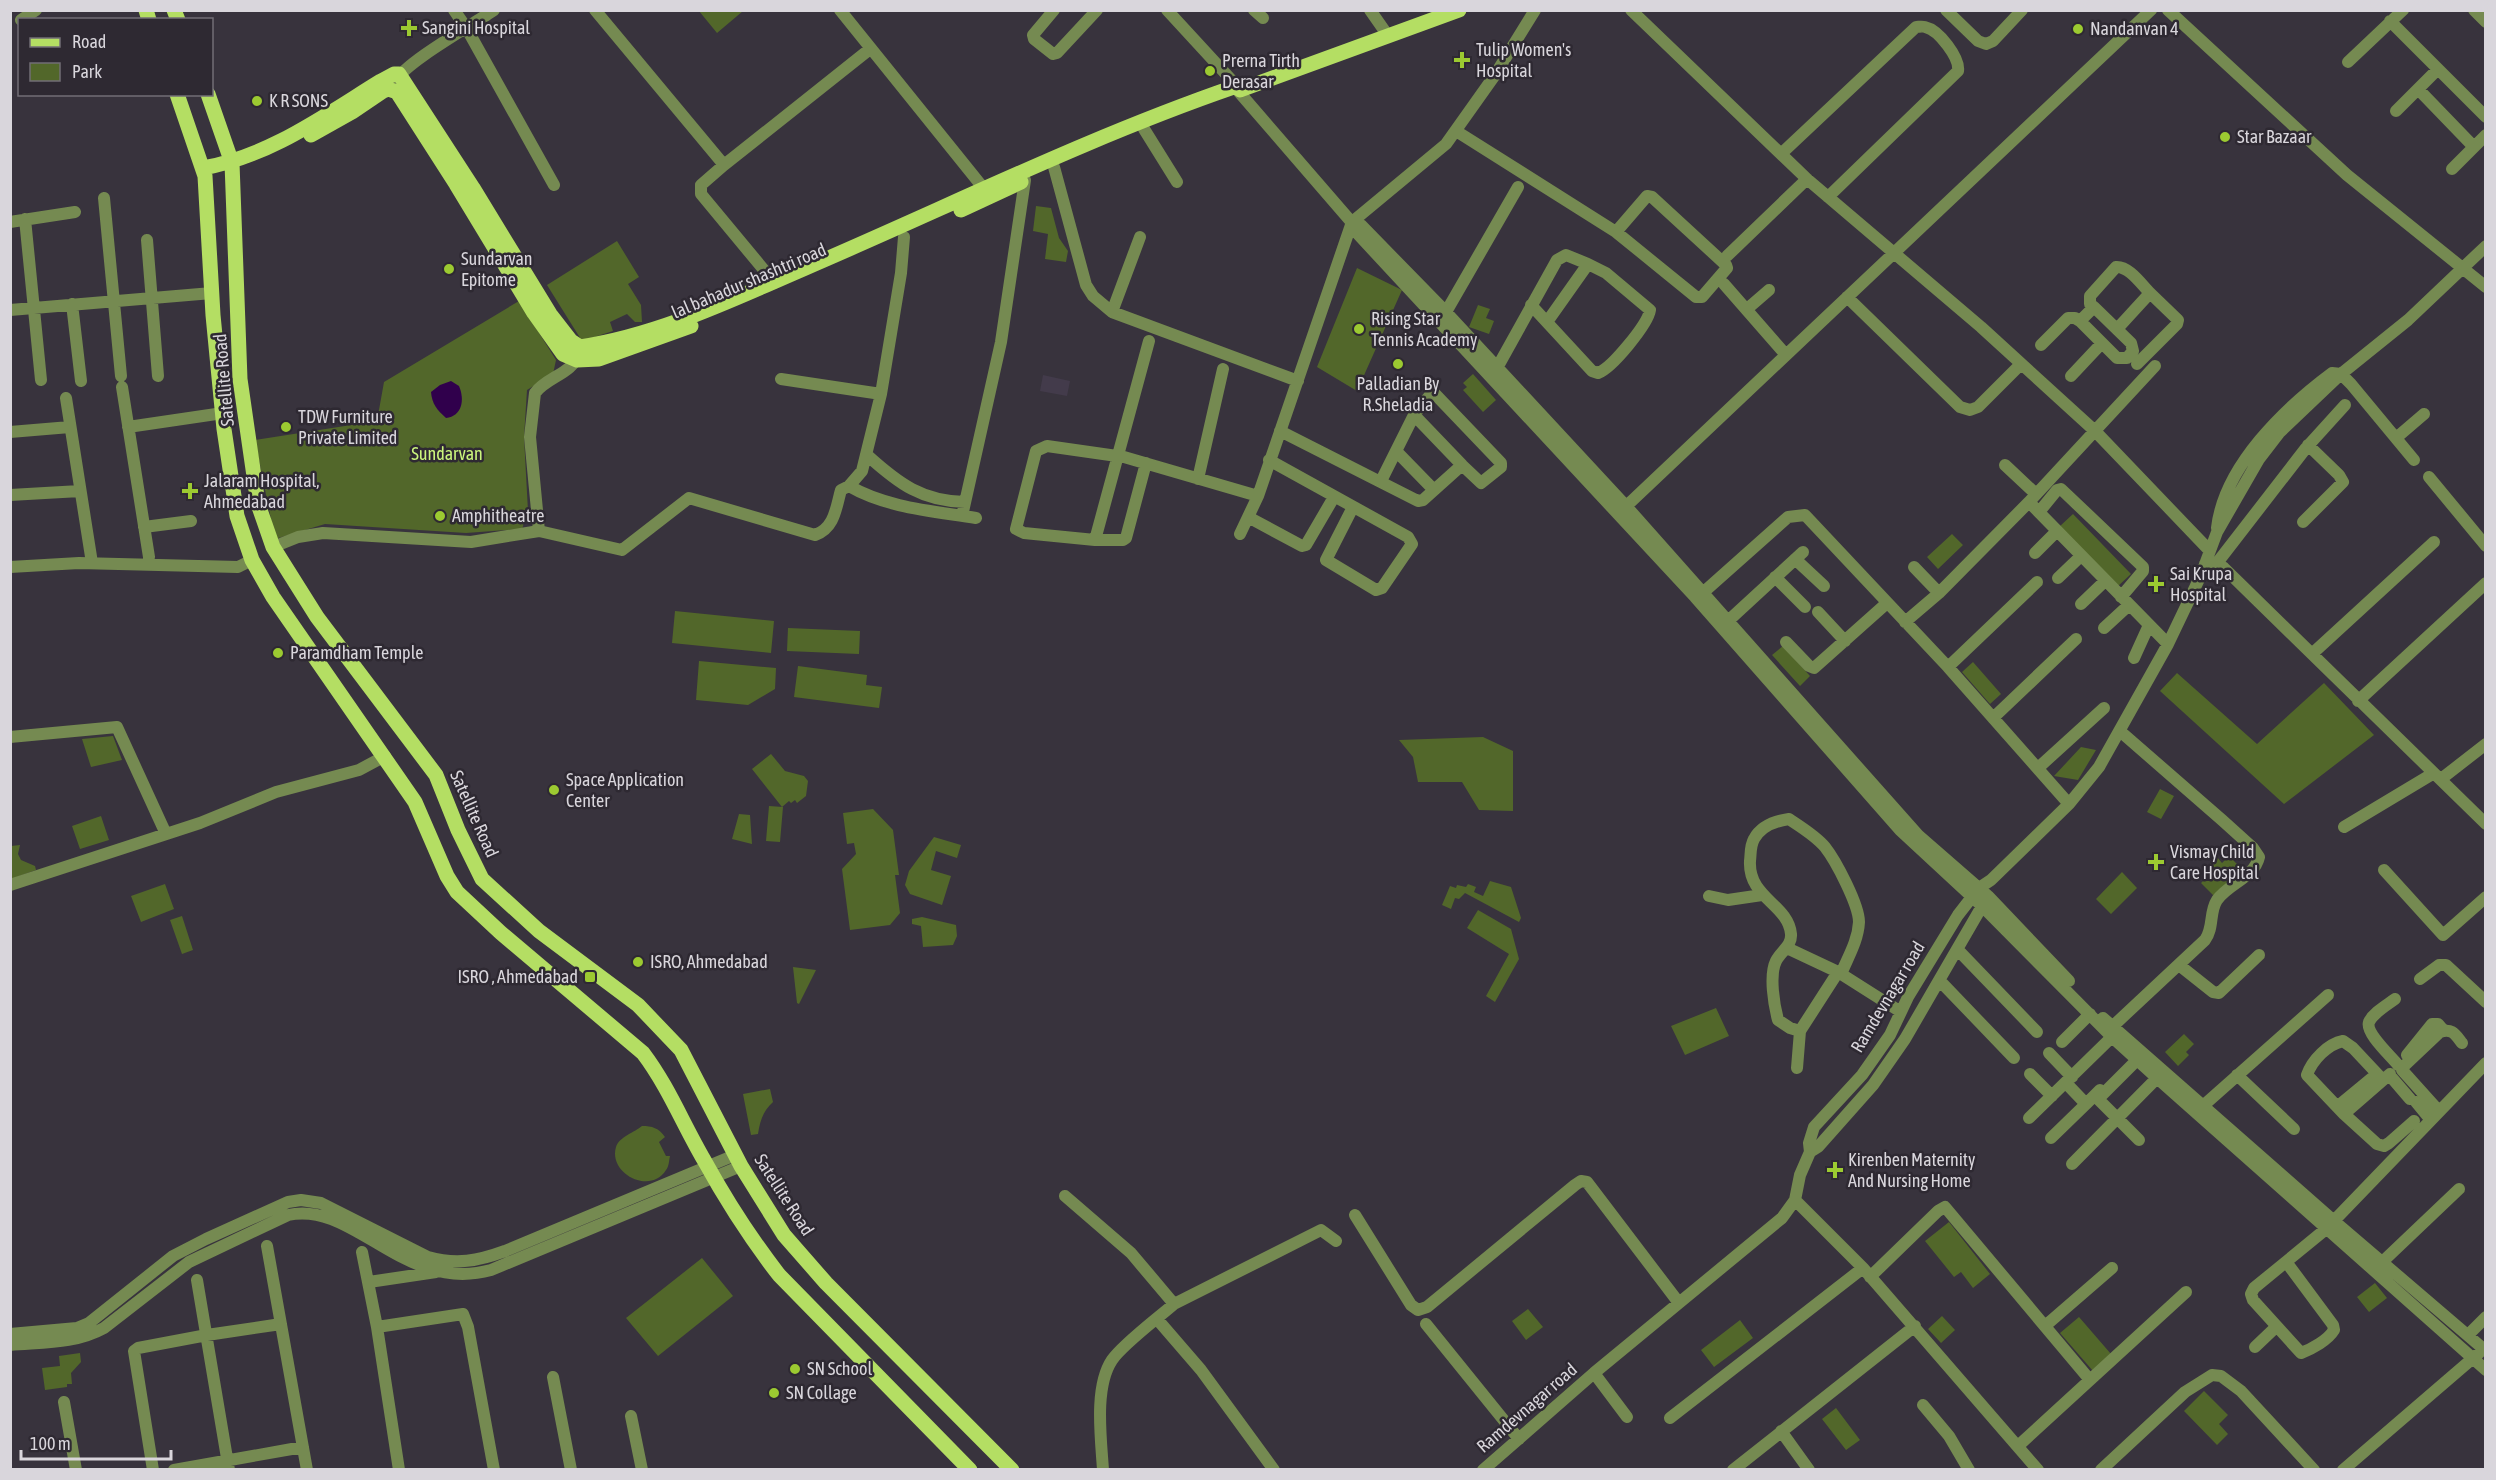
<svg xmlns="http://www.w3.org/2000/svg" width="2496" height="1480" viewBox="0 0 2496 1480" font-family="'Asap Condensed',sans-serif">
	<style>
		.built { fill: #433b4b }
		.green { fill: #52672a }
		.water { fill: #30004c }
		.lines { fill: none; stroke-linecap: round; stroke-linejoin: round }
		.minor { stroke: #758a51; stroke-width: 12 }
		.major { stroke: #b4de63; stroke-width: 15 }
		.poi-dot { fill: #9cca31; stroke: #2e2932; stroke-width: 2 }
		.labels { text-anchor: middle; stroke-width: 5; stroke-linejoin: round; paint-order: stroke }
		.poi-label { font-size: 18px; fill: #d9d6dc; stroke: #2e2932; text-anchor: start }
		.street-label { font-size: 18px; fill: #d9d6dc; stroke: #2e2932 }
		.park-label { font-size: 18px; fill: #cbf67d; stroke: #2e2932 }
	</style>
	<rect width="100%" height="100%" fill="#38333d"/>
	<!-- built -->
	<path class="built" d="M1043 375 1070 381 1067 396 1040 391Z"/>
	<!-- green -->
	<path class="green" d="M699 11H743L717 33Z
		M1036 206 1051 208 1059 238 1068 251 1066 262 1045 259 1048 234 1033 231Z
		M617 241 639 277 628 284 641 305 642 322H635L627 314 610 322 613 331 582 341 547 285Z
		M1357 268 1402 290 1357 391 1317 367Z
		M519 301 556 360 553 374 527 390 524 437 528 511 522 529 466 533 325 524 275 539 255 440 377 421 384 382Z
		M1478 305 1490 309 1486 318 1494 321 1489 334 1469 327Z
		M1473 374 1496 400 1483 412 1463 390 1467 387 1463 383Z
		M2073 514 2131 574 2117 587 2059 527Z
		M1952 534 1963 545 1938 569 1927 557Z
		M675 611 774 621 771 653 672 643Z
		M788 628 860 631 859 654 787 651Z
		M1783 646 1810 676 1800 686 1772 655Z
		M699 661 776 668 775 689 748 705 696 700Z
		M1973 662 2001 694 1990 704 1962 672Z
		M798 666 867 675 866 685 882 687 879 708 794 697Z
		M2177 673 2257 744 2324 683 2374 735 2284 804 2160 691Z
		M113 736 122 760 91 767 82 739Z
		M1483 737 1513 751V811L1479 810 1462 782H1418L1413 757 1399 740Z
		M2081 747 2096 750 2078 780 2054 776Z
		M771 754 785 771 804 776 808 781 806 796 797 803 795 800 791 803 789 801 782 807 752 769Z
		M2160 789 2174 796 2161 819 2147 812Z
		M769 806 783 807 780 842 766 841Z
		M873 809 893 830 899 875H895L900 913 890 925 850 930 842 869 856 854 854 843 847 844 843 813Z
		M739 814 750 815 752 844 732 839Z
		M101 816 109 840 80 849 72 826Z
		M934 837 961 845 957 858 936 851 931 870 951 876 942 905 910 894 905 885 909 871Z
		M20 845 18 854 21 860 35 866 36 870 11 879V846Z
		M2229 856 2242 869 2214 896 2201 883 2207 877 2202 872 2217 857 2222 863Z
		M2122 872 2137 888 2111 914 2096 899Z
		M1490 881 1511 887 1521 918 1519 922 1465 893 1459 899 1455 898 1451 909 1442 905 1450 886 1456 888 1457 885 1466 887 1468 884 1476 887 1474 892 1483 896Z
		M165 884 174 909 141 922 131 896Z
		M1478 910 1511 929 1519 959 1495 1002 1486 996 1509 954 1467 928Z
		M182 916 193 950 182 954 170 920Z
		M922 917 956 925 957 936 953 945 923 947 921 926 912 924V919Z
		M793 967 816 970 799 1004 797 1003Z
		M1716 1008 1729 1036 1685 1055 1671 1026Z
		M2184 1034 2194 1044 2186 1052 2189 1055 2178 1066 2165 1052Z
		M770 1089 773 1102C763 1111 760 1121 758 1134L751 1135 743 1094Z
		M642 1126C652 1126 659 1128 665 1137L659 1142 666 1156H670C669 1160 669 1167 666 1170 651 1195 608 1174 616 1147 619 1137 635 1132 642 1126Z
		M1949 1222 1990 1274 1973 1288 1961 1272 1954 1277 1925 1241Z
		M702 1258 733 1296 658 1356 626 1318Z
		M2375 1283 2387 1298 2369 1312 2357 1297Z
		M1528 1309 1543 1327 1526 1340 1512 1321Z
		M1942 1316 1955 1330 1941 1343 1928 1329Z
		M2079 1317 2111 1354 2093 1371 2060 1333Z
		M1740 1320 1753 1338 1714 1367 1701 1350Z
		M80 1353 81 1362 71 1373 72 1384H67V1387L45 1390 42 1368 60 1366 59 1356Z
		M2204 1391 2228 1415 2219 1424 2228 1434 2217 1445 2184 1411Z
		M1836 1408 1860 1440 1846 1450 1822 1419Z"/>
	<!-- water -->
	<path class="water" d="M451 381 459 386C465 400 462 416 446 418 437 410 432 404 431 392L440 385Z"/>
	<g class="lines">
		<!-- minor -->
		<path class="minor" d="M454 10 467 29 554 185
			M595 10 724 165 870 49
			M840 10 989 195
			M1054 10 1033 35 1034 39 1053 54 1057 53 1097 10
			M1167 10 1236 85
			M1254 10 1263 18
			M1370 10 1384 30
			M1631 10 1807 179 1981 327 2095 431 2209 550
			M1946 10 1978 41 1986 44 1993 41 2022 10
			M2168 10 2347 175 2486 287
			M2474 10 2486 22
			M21 20 36 10
			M2390 21 2486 117
			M2348 62 2403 10
			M396 81C404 63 474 24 494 10
			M2418 89 2474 147
			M1239 92 1354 225 1355 231 1695 597 1900 830 1982 906 2112 1037 2157 1078 2486 1370
			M2396 111 2438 69
			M1144 129 1177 182
			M1456 131 1616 232 1696 297H1702L1727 268 1726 265 1652 197 1647 196 1616 232
			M1781 154 1916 27C1918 27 1924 26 1925 27 1939 30 1960 58 1958 71L1828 197
			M724 165 701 185V194L774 282
			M1054 167 1086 285 1093 296 1112 312 1298 381
			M2452 169 2486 135
			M104 198 121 376
			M25 219 41 380
			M10 222 75 212
			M1354 225H1361L1446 312 1626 506 1918 835 1988 896 2069 981
			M147 240 158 376
			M1727 256 1807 179
			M1724 284 1786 355
			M1847 297 1960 407 1970 410 1978 407 2021 364
			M72 304 81 381
			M1531 305 1592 371 1598 373C1612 368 1648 324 1650 310L1606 273 1588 264 1547 322
			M2094 307 2131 343 2133 351 2127 358H2117L2080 321Z
			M2094 307 2090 304V296L2116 267C2129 266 2141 284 2150 293
			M1747 309 1769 290
			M10 310 212 293
			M1112 312 1140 237
			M1446 312 1518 187
			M2117 329 2150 293 2178 320 2177 324 2137 364
			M2041 345 2068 318H2075L2080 321
			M1497 368 1557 260 1566 255 1588 264
			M2071 376 2102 343
			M781 379 881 394 862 471 849 486
			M122 387 149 557
			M881 394 901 273 904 237
			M66 398 92 563
			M128 427 223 413
			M1280 431 1418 501 1423 500 1462 465 1414 415
			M10 432 70 427
			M2396 438 2424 414
			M1396 451 1434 490
			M867 455C899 484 922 501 965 502
			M1269 460 1408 537 1412 544 1382 588 1376 590 1326 560 1353 507
			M1146 463 1126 538 1123 540H1095L1024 533 1016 529 1036 451 1047 446 1124 457 1258 496
			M2005 465 2036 494
			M2429 477 2486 546
			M1198 479 1223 369
			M1381 481 1414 415 1431 394H1435L1501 463V467L1481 483 1462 465
			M10 495 80 491
			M2029 502 2168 644
			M1620 512 2151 10
			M2039 512 2057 490 2061 489 2143 567V571L2121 597
			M962 516 1001 342 1025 180
			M1248 517 1302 546 1306 545 1334 497
			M2303 522 2343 482 2339 475 2308 445
			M144 527 191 521
			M2217 528C2224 466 2285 408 2332 373L2341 374 2351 384 2414 460
			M539 531 622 550 689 498 815 535C835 528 836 507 841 490L849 486C887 508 933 511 976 518
			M1240 534 1258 496 1352 222 1446 144 1495 75 1535 10
			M1095 540 1149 341
			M273 547 298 537 323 533 471 542 539 531 530 437 535 393C546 377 573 374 579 353
			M2035 553 2057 531
			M1795 559 1824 586
			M2217 563 2306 448 2345 405
			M2205 564 2217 563 2224 568 2486 824
			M10 567 79 563 238 567 252 560
			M1914 567 1939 593
			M1775 577 1805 607
			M2058 578 2081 556
			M1697 598 1788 517 1805 515 1948 667 2069 804
			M2081 604 2105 581
			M1818 612 1845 641
			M1728 621 1803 552
			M1905 622 1939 593 2029 502 2155 366
			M2104 628 2129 605
			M1786 642 1809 666 1814 668 1887 603
			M2313 653 2434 542
			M2134 658 2149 625
			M1948 667 2037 582
			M2358 701 2486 583
			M1993 718 2076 639
			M10 737 117 727 166 834
			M2038 768 2104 708
			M2441 779 2486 744
			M2344 827 2434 773
			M2384 870 2443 935 2486 897
			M10 885 200 823 276 792 359 770 385 756
			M1709 896 1728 900 1762 895
			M1787 948 1838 972 1901 1012
			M1957 949 2037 1032
			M2179 965 2213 992 2219 993 2259 955
			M1838 972 1800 1031 1790 1028 1778 1020C1774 1005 1769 975 1776 961 1781 951 1792 946 1791 934 1788 904 1748 898 1750 861 1751 853 1750 846 1754 839 1761 826 1775 821 1789 819 1801 827 1816 836 1825 847 1836 861 1859 905 1859 922 1858 941 1848 957 1841 974
			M2420 979 2439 965H2446L2486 1002
			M1940 981 2014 1058
			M2395 999C2387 1005 2373 1013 2369 1022 2365 1033 2391 1056 2398 1065
			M2103 1018 2334 1221 2486 1351
			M2113 1026 2205 940C2214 928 2209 912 2217 900 2229 883 2254 878 2259 857L2253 848 2222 820 2121 732
			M2062 1042 2090 1014
			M2049 1053 2072 1077
			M2407 1055 2432 1024H2438L2444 1031
			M2137 1060 2098 1099 2139 1140
			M2404 1066 2440 1032C2452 1028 2455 1034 2462 1043
			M1797 1068 1800 1031
			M2402 1070 2438 1110
			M2030 1074 2052 1096
			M2237 1075 2294 1129
			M2392 1078 2410 1099
			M2383 1080 2353 1048 2343 1041C2328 1044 2312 1060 2307 1075L2344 1114 2377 1144 2384 1146 2389 1143 2414 1121
			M2066 1083 2086 1104 2100 1090
			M2416 1102 2430 1119
			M2204 1105 2328 995
			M2337 1107 2377 1074
			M2344 1114 2390 1074
			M2029 1118 2116 1033
			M2051 1138 2086 1104
			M1810 1152 1818 1147 1873 1085 1905 1039 1985 901
			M2072 1164 2162 1073
			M1065 1196 1131 1253 1174 1304C1158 1318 1123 1344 1112 1360 1094 1387 1101 1438 1103 1470
			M1795 1200 1863 1268 2038 1470
			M1355 1215 1411 1305 1418 1310 1427 1307 1575 1185 1581 1181 1587 1182 1679 1303
			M267 1246 307 1470
			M362 1252 377 1327 399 1470
			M2287 1263 2333 1325 2334 1330C2328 1340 2312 1349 2301 1353L2253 1300 2251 1294 2254 1288 2326 1229 2486 1063
			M2377 1267 2459 1189
			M1870 1277 1938 1211 1945 1207 2090 1380
			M197 1280 229 1470
			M369 1282 436 1272
			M1174 1304 1321 1230 1336 1241
			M1157 1319 1201 1370 1274 1470
			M1426 1324 1519 1439
			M2045 1326 2112 1268
			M377 1327 463 1314 468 1327 494 1470
			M10 1334 77 1328 89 1323 173 1256 206 1239 288 1202 301 1200 321 1203 428 1257C456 1265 478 1261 505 1251L735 1155
			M2468 1335 2486 1317
			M10 1345C43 1342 75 1344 104 1328L189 1262 288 1215C354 1200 404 1294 491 1270L741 1166
			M2255 1347 2276 1327
			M1594 1373 1627 1417
			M553 1377 571 1470
			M64 1402 76 1470
			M1923 1405 1949 1436 1969 1470
			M631 1416 642 1470
			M1670 1418 1863 1268
			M1781 1431 1809 1470
			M2018 1446 2186 1292
			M153 1470 134 1351 138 1348 207 1335 281 1324
			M174 1470 303 1447
			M1483 1470 1594 1373 1782 1218 1795 1200 1800 1175 1810 1152 1809 1143 1814 1127 1862 1075 1890 1035 1908 997 1958 915 1979 888 1991 880 2069 804 2099 767 2168 644 2201 575 2217 532 2259 459 2279 433 2341 374 2408 320 2486 246
			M1733 1470 1915 1326
			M2101 1470 2185 1392 2212 1375 2221 1376 2241 1391 2314 1470
			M2343 1470 2479 1353"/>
		<!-- major -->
		<path class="major" d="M146 10 149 20
			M174 10 178 20
			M1240 90 1459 10
			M177 94 205 176 213 315 224 429 237 516 252 560 273 597 415 802 447 876 457 892 501 933 643 1053C668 1086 683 1124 704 1160 726 1200 751 1239 779 1275L970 1470
			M208 94 232 163 240 379 258 504 273 547 317 617 436 775 458 830 482 879 539 931 638 1005 681 1050 741 1166 784 1235 826 1283 1012 1470
			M311 135 352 112 383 91 388 89 397 92 456 184 534 313 563 354 577 360 599 359 691 326
			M203 168C270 156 324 116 381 81L394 74H399L473 188 550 314 571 341 580 347C659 335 731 300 803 269 946 208 1086 138 1234 87
			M961 210 1021 182"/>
	</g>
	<!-- markers -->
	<g class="poi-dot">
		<path d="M406 19h6v6h6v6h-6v6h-6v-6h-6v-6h6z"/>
		<circle cx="2078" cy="29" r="6"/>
		<path d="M1459 51h6v6h6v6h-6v6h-6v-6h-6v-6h6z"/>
		<circle cx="1210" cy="71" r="6"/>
		<circle cx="257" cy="101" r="6"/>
		<circle cx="2225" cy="137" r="6"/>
		<circle cx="449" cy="269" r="6"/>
		<circle cx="1359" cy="329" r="6"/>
		<circle cx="1398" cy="364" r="6"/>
		<circle cx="286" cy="427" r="6"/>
		<path d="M187 482h6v6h6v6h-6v6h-6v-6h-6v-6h6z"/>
		<circle cx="440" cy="516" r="6"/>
		<path d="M2153 575h6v6h6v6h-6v6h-6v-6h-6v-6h6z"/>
		<circle cx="278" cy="653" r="6"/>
		<circle cx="554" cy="790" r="6"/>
		<path d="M2153 853h6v6h6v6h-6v6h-6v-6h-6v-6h6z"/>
		<circle cx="638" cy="962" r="6"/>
		<rect x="584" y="971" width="12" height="12" rx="3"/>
		<path d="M1832 1161h6v6h6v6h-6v6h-6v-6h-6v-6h6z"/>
		<circle cx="795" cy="1369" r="6"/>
		<circle cx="774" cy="1393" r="6"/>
	</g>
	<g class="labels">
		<!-- poi labels -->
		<g class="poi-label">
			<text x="422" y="34">Sangini Hospital</text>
			<text x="2090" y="35">Nandanvan 4</text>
			<text x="1476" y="56">Tulip Women's<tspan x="1476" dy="21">Hospital</tspan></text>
			<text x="1222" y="67">Prerna Tirth<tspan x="1222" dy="21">Derasar</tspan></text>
			<text x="269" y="107">K R SONS</text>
			<text x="2237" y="143">Star Bazaar</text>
			<text x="461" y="265">Sundarvan<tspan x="461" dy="21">Epitome</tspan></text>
			<text x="1371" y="325">Rising Star<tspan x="1371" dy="21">Tennis Academy</tspan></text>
			<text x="1398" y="390" text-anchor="middle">Palladian By<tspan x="1398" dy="21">R.Sheladia</tspan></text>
			<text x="298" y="423">TDW Furniture<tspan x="298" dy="21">Private Limited</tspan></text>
			<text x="204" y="487">Jalaram Hospital,<tspan x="204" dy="21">Ahmedabad</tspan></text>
			<text x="452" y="522">Amphitheatre</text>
			<text x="2170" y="580">Sai Krupa<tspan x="2170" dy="21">Hospital</tspan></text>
			<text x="290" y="659">Paramdham Temple</text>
			<text x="566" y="786">Space Application<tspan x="566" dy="21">Center</tspan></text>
			<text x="2170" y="858">Vismay Child<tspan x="2170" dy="21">Care Hospital</tspan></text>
			<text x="650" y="968">ISRO, Ahmedabad</text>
			<text x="578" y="983" text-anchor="end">ISRO , Ahmedabad</text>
			<text x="1848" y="1166">Kirenben Maternity<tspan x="1848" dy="21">And Nursing Home</tspan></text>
			<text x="807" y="1375">SN School</text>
			<text x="786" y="1399">SN Collage</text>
		</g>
		<!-- street labels -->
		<g class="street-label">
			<text transform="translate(749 281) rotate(-23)" y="6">lal bahadur shashtri road</text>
			<text transform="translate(224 380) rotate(-95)" y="6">Satellite Road</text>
			<text transform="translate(474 814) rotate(66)" y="6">Satellite Road</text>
			<text transform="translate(1888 997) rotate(-59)" y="6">Ramdevnagar road</text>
			<text transform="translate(784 1195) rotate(57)" y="6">Satellite Road</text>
			<text transform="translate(1527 1408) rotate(-41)" y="6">Ramdevnagar road</text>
		</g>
		<!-- park labels -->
		<g class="park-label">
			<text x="447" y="460">Sundarvan</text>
		</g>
	</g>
	<!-- border -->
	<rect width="2496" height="1480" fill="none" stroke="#d9d6dc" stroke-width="24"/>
	<!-- legend -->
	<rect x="18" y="18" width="195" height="78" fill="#2e2932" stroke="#726e76" stroke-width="1.5"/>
	<rect x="30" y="38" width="30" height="9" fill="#b4de63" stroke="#726e76" stroke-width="1.5"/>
	<text x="72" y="48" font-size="18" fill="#d9d6dc">Road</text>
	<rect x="30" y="63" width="30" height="18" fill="#52672a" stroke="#726e76" stroke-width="1.5"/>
	<text x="72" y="78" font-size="18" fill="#d9d6dc">Park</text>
	<!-- scale -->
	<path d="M21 1450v9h150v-9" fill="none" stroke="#d9d6dc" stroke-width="3"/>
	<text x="30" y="1450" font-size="18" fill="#d9d6dc" stroke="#2e2932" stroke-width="4.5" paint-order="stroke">100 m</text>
</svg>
